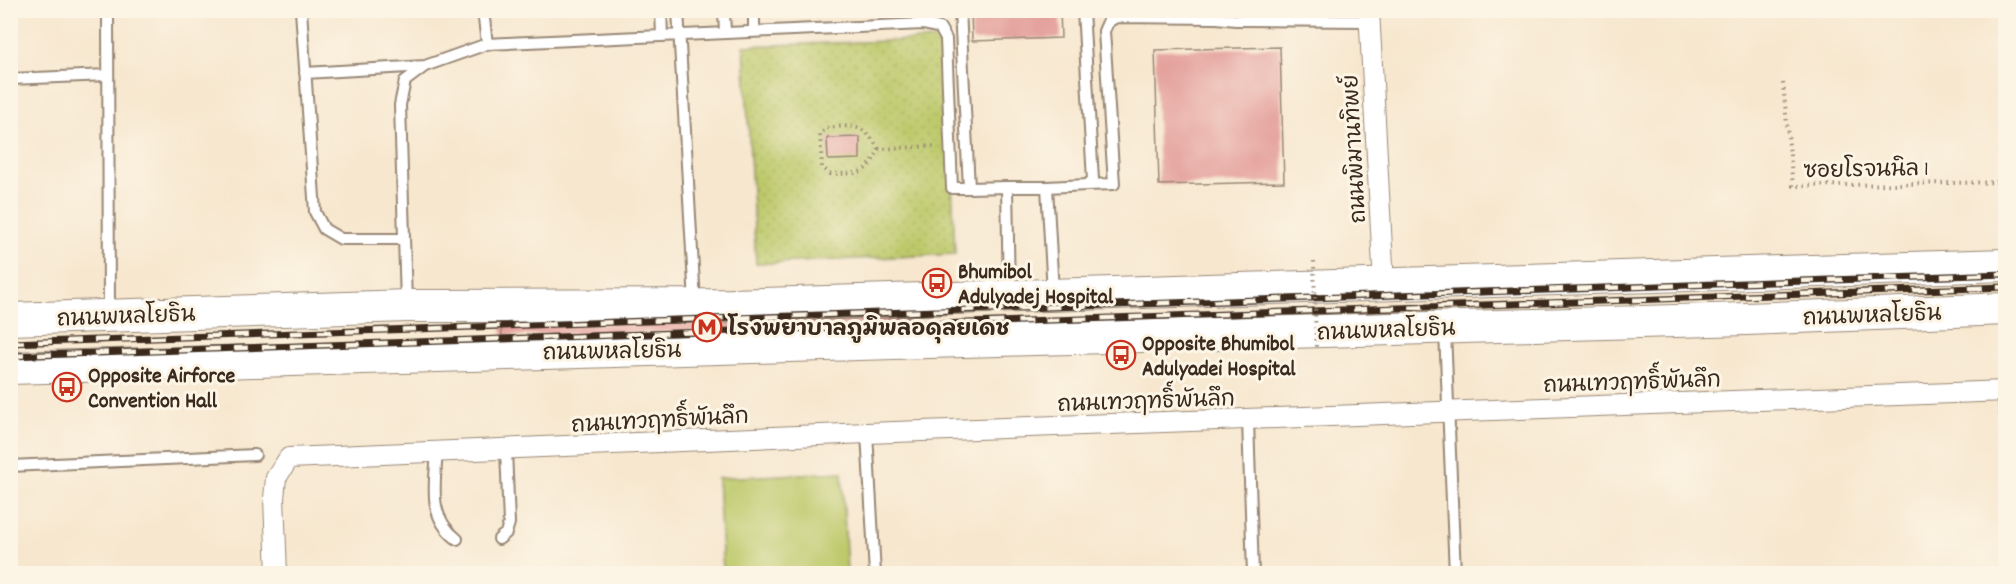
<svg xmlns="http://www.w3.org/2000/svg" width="2016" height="584" viewBox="0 0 2016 584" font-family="Dekko,'Playpen Sans Thai',sans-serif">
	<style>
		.park { fill: url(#park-dots); stroke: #7c7a44; stroke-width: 1.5 }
		.pitch { fill: #bdc96b; stroke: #7c7a44; stroke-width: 1.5 }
		.building { fill: #e39b98 }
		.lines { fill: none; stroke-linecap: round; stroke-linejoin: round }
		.service-casing { stroke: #998876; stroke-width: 14 }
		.minor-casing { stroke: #998876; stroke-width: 22 }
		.primary-casing { stroke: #998876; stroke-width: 34 }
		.path { stroke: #998876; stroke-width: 4; stroke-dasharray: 1.5 4.5; stroke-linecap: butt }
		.service { stroke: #fff; stroke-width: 10 }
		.minor { stroke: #fff; stroke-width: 20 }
		.primary { stroke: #fff; stroke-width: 32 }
		.rail-casing { stroke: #3b2a1e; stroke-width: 7 }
		.rail { stroke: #fcf5e5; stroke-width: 4.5; stroke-dasharray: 14; stroke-linecap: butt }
		.path-bridge { stroke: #998876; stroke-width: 4; stroke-dasharray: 1.5 4.5; stroke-linecap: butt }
		.labels { text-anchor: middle; stroke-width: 6; stroke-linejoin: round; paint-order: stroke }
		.street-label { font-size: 22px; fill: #3b2a1e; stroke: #fcf5e5 }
		.poi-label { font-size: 22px; font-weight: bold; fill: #3b2a1e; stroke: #fcf5e5; text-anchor: start }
	</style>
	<defs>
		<pattern id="park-dots" width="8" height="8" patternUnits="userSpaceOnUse" patternTransform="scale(1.5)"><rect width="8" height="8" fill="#bdc96b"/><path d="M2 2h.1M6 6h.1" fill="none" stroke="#a3ad5c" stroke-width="1.8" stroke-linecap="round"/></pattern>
	</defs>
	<rect width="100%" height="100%" fill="#fcf5e5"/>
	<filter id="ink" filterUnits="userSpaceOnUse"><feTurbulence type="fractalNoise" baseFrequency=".0167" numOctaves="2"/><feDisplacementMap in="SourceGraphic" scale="12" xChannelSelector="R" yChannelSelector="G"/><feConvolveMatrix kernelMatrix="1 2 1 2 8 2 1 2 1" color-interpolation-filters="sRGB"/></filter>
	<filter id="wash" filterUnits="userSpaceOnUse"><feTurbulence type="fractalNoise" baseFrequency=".008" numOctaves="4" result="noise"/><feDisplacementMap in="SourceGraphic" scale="24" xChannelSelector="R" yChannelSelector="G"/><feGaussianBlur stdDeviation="1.35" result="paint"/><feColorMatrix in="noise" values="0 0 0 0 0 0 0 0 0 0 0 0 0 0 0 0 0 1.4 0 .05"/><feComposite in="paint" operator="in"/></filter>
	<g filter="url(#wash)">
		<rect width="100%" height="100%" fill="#f7e7cf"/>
		<!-- park -->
		<path class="park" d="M946 39 955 254 756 264 744 46Z"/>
		<!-- pitch -->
		<path class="pitch" d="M842 472 847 573H723L718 478Z"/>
		<g id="blocks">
			<!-- building -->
			<path class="building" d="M971 10H1060L1061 38 972 41Z
				M1280 47 1284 182 1159 185 1155 50Z
				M860 137V159L828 160 827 138Z
				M908 317V325L502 336 501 324 733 323Z"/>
		</g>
	</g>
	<g filter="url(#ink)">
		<use href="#blocks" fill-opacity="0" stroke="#998876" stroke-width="1.5"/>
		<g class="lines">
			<!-- service casing -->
			<g class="service-casing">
				<path id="service" d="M108 10 109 312
					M301 10 315 212 324 229 341 239H403
					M483 10 487 44
					M661 10 662 36
					M678 10 695 302
					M724 10 725 33
					M754 10V31
					M960 10 969 188 1007 187 1009 293
					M1217 12V18L1236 20 1369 21
					M305 73 425 66
					M10 79 108 75
					M1087 185 1114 184 1104 31 1108 22 1116 17 1217 18
					M1007 187H1047
					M1053 292 1047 187 1087 185 1093 180 1083 10
					M406 303 400 105 405 81 425 66 487 44 923 24 940 28 946 39 952 188H969
					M1445 331 1455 574
					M2003 391 2006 417
					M1248 420 1253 574
					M867 433 875 574
					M437 451C435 485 427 516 457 539
					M10 466 255 455
					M499 539 506 533 509 523 506 450"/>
			</g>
			<!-- minor casing -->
			<g class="minor-casing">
				<path id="minor" d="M1369 10 1384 285
					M277 574 274 498 276 478 289 458 867 433 2006 391"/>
			</g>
			<!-- primary casing -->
			<g class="primary-casing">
				<path id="primary" d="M10 319 407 306 732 305 2006 265
					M10 368 1746 319 2006 309"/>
			</g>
			<!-- path -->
			<path class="path" d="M1783 83 1793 186 2006 182
				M879 149C862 123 855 125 826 128L820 135 822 167 830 174C859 173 865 177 879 149L937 146"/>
			<!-- service -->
			<use href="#service" class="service"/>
			<!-- minor -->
			<use href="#minor" class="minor"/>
			<!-- primary -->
			<use href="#primary" class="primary"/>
			<!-- rail casing -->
			<g class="rail-casing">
				<path id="rail" d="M10 343 2006 274
					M10 356 2006 287"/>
			</g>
			<!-- rail -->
			<use href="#rail" class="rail"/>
			<!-- path-bridge -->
			<path class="path-bridge" d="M1314 261 1316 348"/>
		</g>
	</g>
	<!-- icons -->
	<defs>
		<g id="bus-ring" transform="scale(1.5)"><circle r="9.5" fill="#fcf5e5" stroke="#c8321e" stroke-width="1.5"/><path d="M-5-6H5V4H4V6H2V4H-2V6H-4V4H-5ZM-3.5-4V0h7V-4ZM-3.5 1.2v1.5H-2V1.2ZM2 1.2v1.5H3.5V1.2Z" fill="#c8321e"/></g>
		<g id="metro-ring" transform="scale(1.5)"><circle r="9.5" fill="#fcf5e5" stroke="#c8321e" stroke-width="1.5"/><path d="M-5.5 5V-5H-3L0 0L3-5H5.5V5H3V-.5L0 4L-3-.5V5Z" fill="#c8321e"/></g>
	</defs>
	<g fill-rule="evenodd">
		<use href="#bus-ring" x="937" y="283"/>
		<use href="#metro-ring" x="707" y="327"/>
		<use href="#bus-ring" x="1121" y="355"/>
		<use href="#bus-ring" x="67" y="387"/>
	</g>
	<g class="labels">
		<!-- street labels -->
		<g class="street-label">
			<text transform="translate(1353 149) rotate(-93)" y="8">ถนนพิมานทิพย์</text>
			<text transform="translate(1866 168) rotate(-1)" y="8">ซอยโรจนนิล 1</text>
			<text transform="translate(1872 314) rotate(-2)" y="8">ถนนพหลโยธิน</text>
			<text transform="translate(126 315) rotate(-2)" y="8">ถนนพหลโยธิน</text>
			<text transform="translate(1386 329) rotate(-2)" y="8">ถนนพหลโยธิน</text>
			<text transform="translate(612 350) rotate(-1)" y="8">ถนนพหลโยธิน</text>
			<text transform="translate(1632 381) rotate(-2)" y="8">ถนนเทวฤทธิ์พันลึก</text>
			<text transform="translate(1146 400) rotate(-2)" y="8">ถนนเทวฤทธิ์พันลึก</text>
			<text transform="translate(660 419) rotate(-3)" y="8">ถนนเทวฤทธิ์พันลึก</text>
		</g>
		<!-- poi labels -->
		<g class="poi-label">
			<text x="958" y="278">Bhumibol<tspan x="958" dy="25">Adulyadej Hospital</tspan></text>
			<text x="728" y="335">โรงพยาบาลภูมิพลอดุลยเดช</text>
			<text x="1142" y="350">Opposite Bhumibol<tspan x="1142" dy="25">Adulyadei Hospital</tspan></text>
			<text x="88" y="382">Opposite Airforce<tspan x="88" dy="25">Convention Hall</tspan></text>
		</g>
	</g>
	<!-- margin -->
	<rect width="2016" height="584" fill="none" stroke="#fcf5e5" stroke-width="36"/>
</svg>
